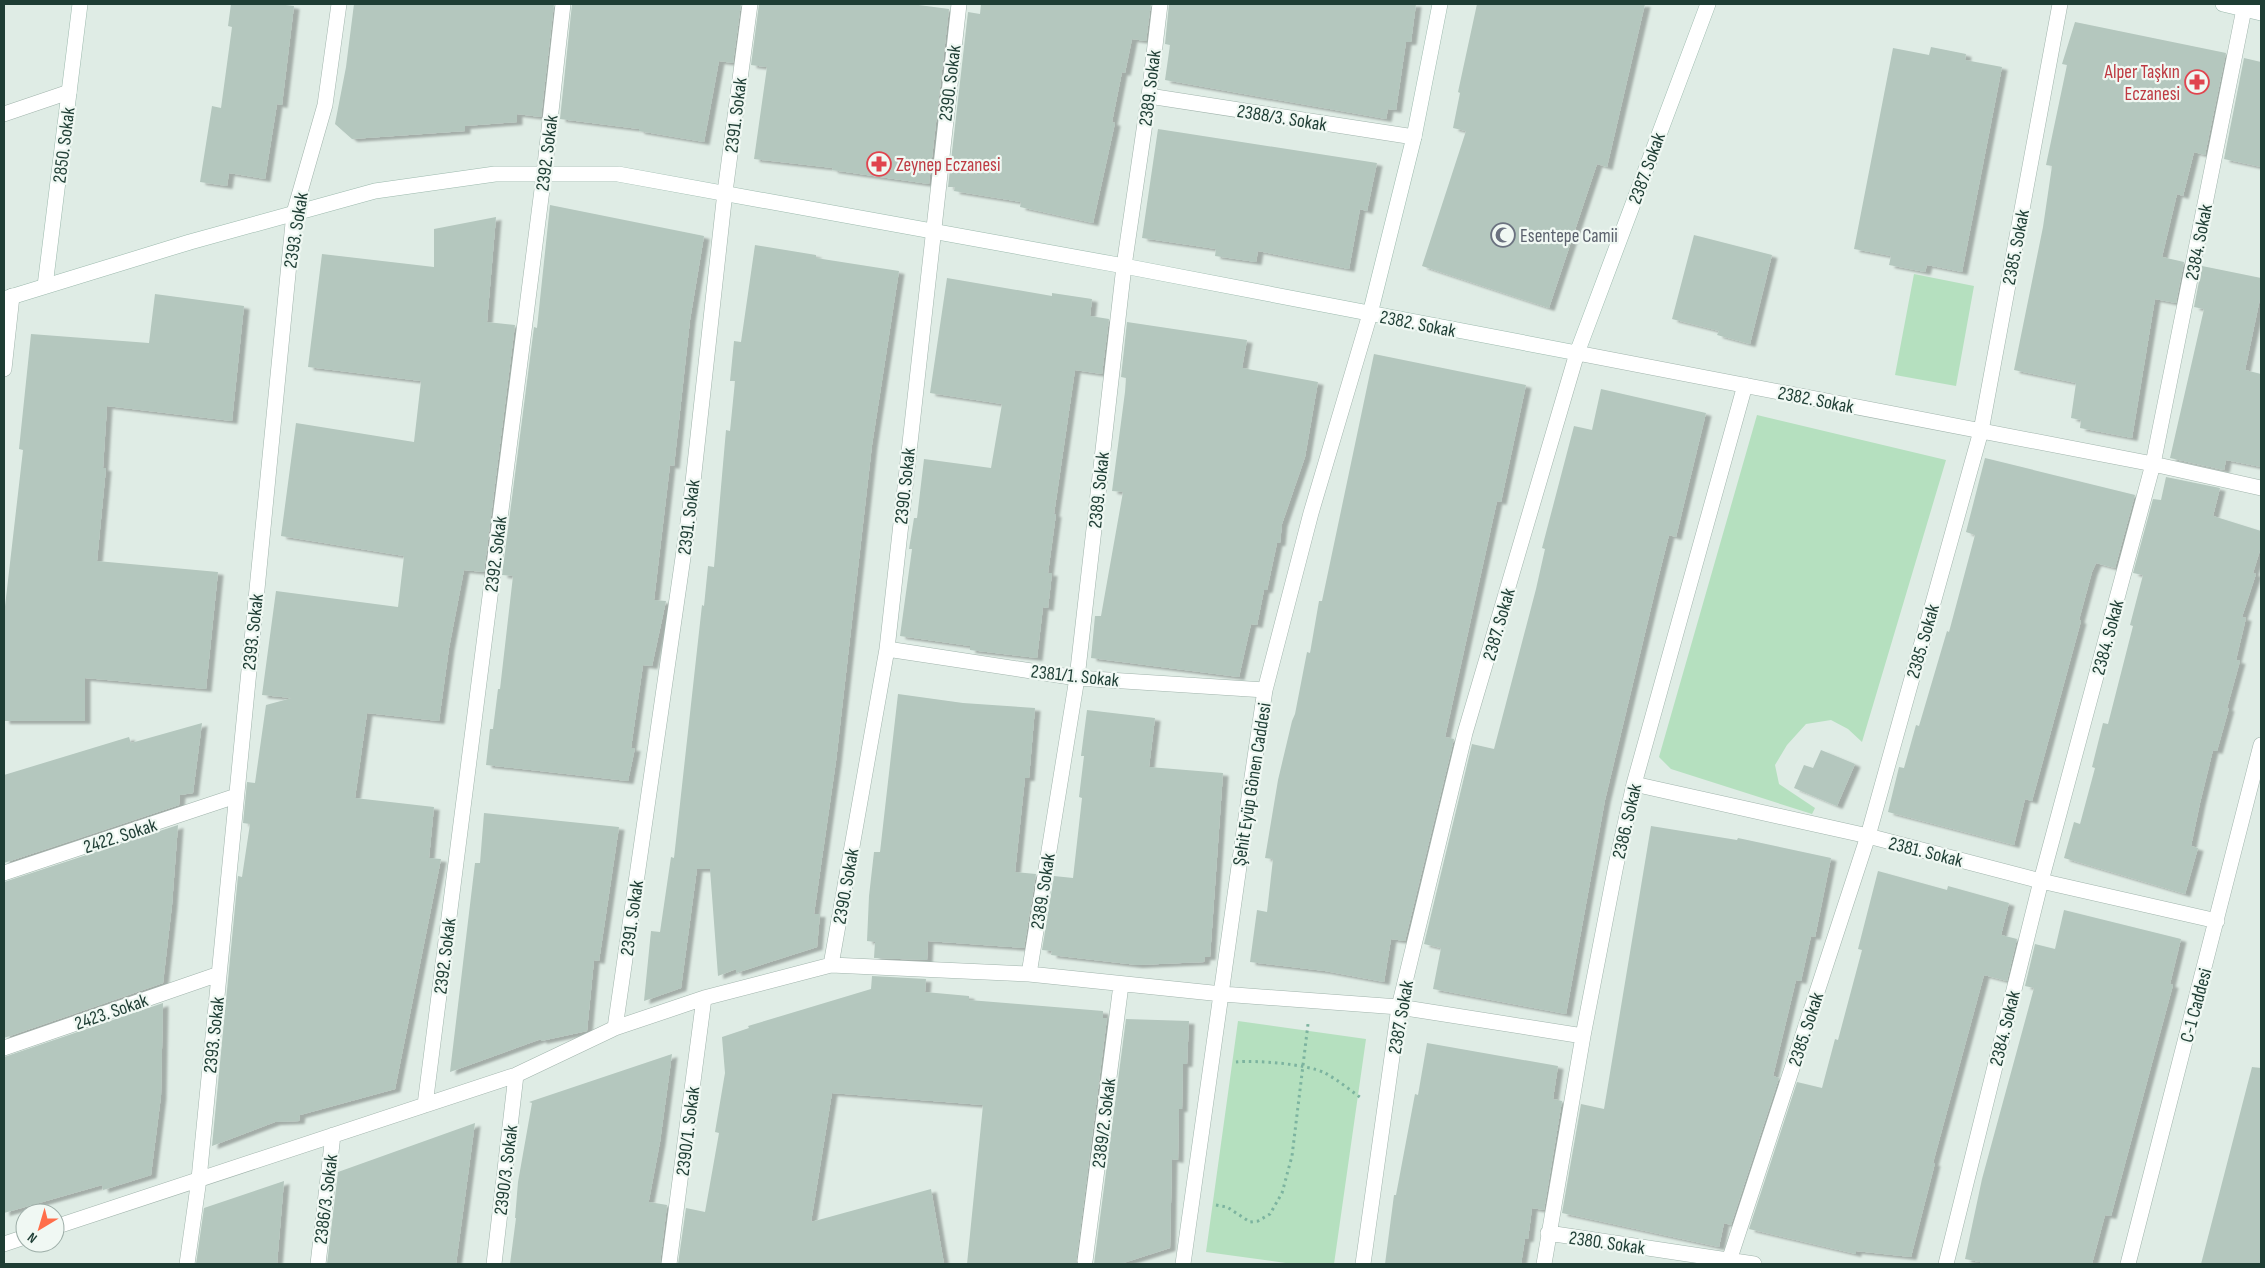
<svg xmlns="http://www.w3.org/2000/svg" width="2265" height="1268" viewBox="0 0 2265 1268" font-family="'Sofia Sans Condensed',sans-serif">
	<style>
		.green { fill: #b5e0bf }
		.building { fill: #b4c7be; filter: url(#shadow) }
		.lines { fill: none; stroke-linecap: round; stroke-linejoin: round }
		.street-casing { stroke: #a1b4ac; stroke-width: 16 }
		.secondary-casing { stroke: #9cb9ad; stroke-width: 16 }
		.path { stroke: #7cb39f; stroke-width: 3; stroke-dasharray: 2.5 4; stroke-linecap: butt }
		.street { stroke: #fff; stroke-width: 15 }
		.secondary { stroke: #fff; stroke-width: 15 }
		.labels { text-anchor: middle; stroke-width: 4.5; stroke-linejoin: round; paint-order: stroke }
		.health-label { font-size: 19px; fill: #be3a42; stroke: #f0f8f3; text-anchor: end }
		.street-label { font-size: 19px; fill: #1e3d34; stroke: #f0f8f3 }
		.worship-label { font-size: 19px; fill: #5b616d; stroke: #f0f8f3; text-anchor: start }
	</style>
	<defs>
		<filter id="shadow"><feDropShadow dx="5.5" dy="3" stdDeviation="1" flood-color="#0004"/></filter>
	</defs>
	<rect width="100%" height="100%" fill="#dfece5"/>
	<!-- green -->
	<path class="green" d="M1914 274 1974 286 1956 386 1895 375Z
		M1757 415 1946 460 1862 742 1848 729 1831 720 1806 724 1787 745 1775 765 1779 784 1815 808 1812 814 1671 769 1659 757Z
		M1238 1021 1366 1039 1334 1264H1293L1206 1252Z"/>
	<!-- building -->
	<path class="building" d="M231 4H277L294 6 282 105 277 104 265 179 229 173 227 186 200 182 212 106 221 108 232 27 228 26Z
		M354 4H554L541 117 517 114V122L465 126V131L352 139 335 124 346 67Z
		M572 4H741L733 63 719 61 704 142 639 131V129L560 119Z
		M759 4H911L949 9 929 184 832 170 833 168 754 159 767 67 751 65Z
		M981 4H1151L1146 41 1132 39 1125 73 1122 72 1112 122 1115 123 1093 223 1020 207 1021 202 954 191 955 187H948L968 12 980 14Z
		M1169 4H1416L1411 42H1406L1396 110 1388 109 1386 119 1165 80 1170 45 1165 44Z
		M1477 4H1645L1607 167 1597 164 1549 308 1422 266 1466 131 1453 128 1460 93 1458 92Z
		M2075 22 2226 53 2205 155 2194 152 2183 196 2177 194 2162 257 2184 262 2176 303 2155 299 2132 438 2080 428 2081 420 2071 418 2076 383 2014 370 2043 227 2052 166 2046 165 2067 65 2062 64Z
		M1931 47 1966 54 1965 60 2002 67 1962 272 1927 265 1925 272 1889 265 1891 256 1854 249 1893 48 1929 55Z
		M2244 58 2261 62V167L2224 159Z
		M1158 129 1377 163 1367 211 1360 209 1349 269 1258 251 1256 262 1215 256 1216 249 1142 238Z
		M550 205 704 236 690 320 674 466 670 465 654 600 666 601 652 666 643 665 631 748H635L628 781 486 765 490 729H493L498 689H500L513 576 502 575 534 327 537 328Z
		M496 217 487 322 515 325 484 572 464 570 449 648 439 721 367 713 355 798 434 807 429 858 441 859 395 1089 300 1115 299 1121 275 1122 212 1146 238 876 242 877 250 824 243 823 247 782 255 783 266 705 292 698 262 695 276 591 398 607 404 556 281 536 296 423 414 442 421 381 308 367 322 254 434 267V229Z
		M1694 235 1772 255 1750 344 1717 335 1719 331 1672 319Z
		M755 245 816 255V258L899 271 872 445 836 761 814 914H820L817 947 736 973V969L718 976 710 869H697L681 988 644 1001 651 931 660 932 671 857 674 858 702 605 704 606 708 566 714 567 726 430 730 431 735 381H730L734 341 741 342Z
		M2202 266 2261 278V294L2245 370 2261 374V467L2226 460 2224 470 2170 458 2204 309 2194 307Z
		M947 278 1052 296V293L1092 299 1090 316 1109 319 1102 374 1075 370 1054 514H1056L1048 573H1052L1048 608 1043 607 1037 658 970 650V646L900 636 912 549H909L914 518H917L924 459 991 468 1002 404 930 393Z
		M155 294 244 306 232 421 107 406 103 468H106L97 561 218 572 206 689 85 678V721H4V615L23 450 19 449 31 334 149 343Z
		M1127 322 1247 340 1242 368 1318 382 1305 457 1282 524 1280 543H1277L1267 590H1264L1257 625 1251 624 1239 677 1091 658 1095 616H1101L1123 492 1112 491 1125 392 1126 378 1121 377Z
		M1374 354 1526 385 1501 502 1497 501 1445 737 1454 739 1405 941 1391 939 1384 982 1325 971 1250 962 1257 910 1267 912 1273 859 1265 858 1278 780 1292 721 1295 714 1307 652 1310 653 1319 601H1322Z
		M1601 389 1706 413 1676 537 1669 535 1657 583 1605 800 1566 1014 1433 989 1441 948 1424 944 1472 744 1494 749 1536 589 1545 549 1542 548 1574 426 1592 430Z
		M1985 458 2135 495 2115 568 2096 563 2092 572 2079 620 2081 621 2032 801 2025 799 2014 845 1888 812 1899 767 1904 768 1916 725 1919 726 1947 631 1949 632 1975 535 1966 532Z
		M2166 477 2220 488 2213 516 2261 531V547L2253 573 2256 574 2242 617 2246 618 2236 660 2240 661 2227 708H2229L2217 751 2213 750 2200 803 2191 846 2198 848 2185 894 2064 858 2074 822 2080 824 2095 768 2092 767 2103 723 2108 724 2133 626 2130 625 2143 575 2133 573 2153 499 2161 500Z
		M898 694 963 703 1035 708 1029 778H1025L1015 872 1036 874 1024 948 928 941 927 960 874 958 875 942 867 941 869 896 874 852H880Z
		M1087 710 1155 718 1149 767 1223 773 1210 957H1205L1204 962 1137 965 1051 955 1052 951 1042 950 1054 876 1073 878 1082 798 1079 797 1084 756H1081Z
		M202 723 193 793 180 795 179 805 4 863V775L129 737 131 743Z
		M1821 750 1855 764 1837 806 1794 788 1804 765 1813 768Z
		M484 813 619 827 599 961 594 960 587 1031 541 1041V1039L450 1072 475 863H480Z
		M178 825 172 905 163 983 4 1038V882Z
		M1651 826 1737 840 1738 838 1831 858 1815 937 1811 936 1801 981 1796 980 1786 1022 1773 1076 1779 1078 1731 1225 1724 1223 1719 1247 1562 1213 1581 1104 1604 1109Z
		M1878 871 1947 890 1948 886 2009 903 2001 935 2017 939 2007 981 1984 975 1933 1163H1935L1911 1257 1856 1251V1254L1749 1229 1797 1082 1822 1088 1835 1039 1838 1040 1862 950 1858 949Z
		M2064 910 2181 939 2170 984 2173 985 2111 1216 2105 1215 2092 1264H1990L1965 1259 1982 1179 2034 988 2025 986 2035 944 2055 949Z
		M872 976 926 979 925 992 969 996V1000L1103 1011V1018H1107L1076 1264H967L983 1105 832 1093 811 1222 931 1189 944 1264H678L686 1208 705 1212 719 1133 715 1132 725 1073 722 1037 749 1028 748 1026 871 989Z
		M163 1003 161 1096 151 1175 103 1190 102 1185 4 1213V1057Z
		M1126 1019 1189 1021 1187 1064H1183L1182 1109H1179L1178 1160 1172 1159 1170 1248 1120 1264H1094Z
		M1427 1043 1558 1066 1553 1099 1562 1101 1544 1210 1532 1208 1528 1239H1525L1521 1264H1385L1394 1195H1396L1415 1094 1418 1095Z
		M672 1054 660 1142 649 1200V1202L667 1205 660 1264H510L516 1218H515L518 1182 532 1103 529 1102Z
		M2252 1067 2261 1068V1264H2201Z
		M475 1123 456 1264H327L338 1172Z
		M284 1181 277 1264H196L204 1208Z"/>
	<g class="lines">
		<!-- street casing -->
		<g class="street-casing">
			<path id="street" d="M1149 96 1414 137
				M4 114 69 92
				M4 369 12 296
				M887 649 1077 678 1265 690
				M1634 784 1868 836 2041 881 2217 921
				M4 873 236 796
				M831 965 887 649 959 4
				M1029 974 1077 678 1124 266 1149 96 1160 4
				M615 1028 690 509 725 192 750 4
				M4 1048 219 974
				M425 1105 544 174 563 4
				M55 1227 516 1075 615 1028 704 998 831 965 1029 974 1222 994 1399 1007 1583 1036
				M1548 1233 1754 1264
				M4 1244 25 1237
				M1085 1261 1121 985
				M187 1264 199 1179 294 213 325 105 339 4
				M318 1264 333 1135
				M494 1264 516 1075
				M669 1264 704 998
				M1183 1264 1244 831 1265 690 1311 513 1370 314
				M1363 1264 1399 1007 1465 733 1577 353 2153 464 2261 488
				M1544 1264 1583 1036 1616 865 1634 784 1745 385
				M1728 1264 1868 836 1981 431 2060 4
				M1946 1264 2041 881 2153 464 2245 4
				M2128 1264 2261 745"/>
		</g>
		<!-- secondary casing -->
		<g class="secondary-casing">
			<path id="secondary" d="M2223 4 2261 13
				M45 286 80 4
				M4 299 190 242 375 191 495 174H618L1124 266 1577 353 1708 4
				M1370 314 1414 137 1440 4"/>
		</g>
		<!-- path -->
		<path class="path" d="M1236 1062C1257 1060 1307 1064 1325 1073 1338 1080 1350 1090 1361 1098
			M1216 1205 1227 1207 1250 1222 1258 1221 1270 1214 1282 1193 1292 1156 1308 1024"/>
		<!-- street -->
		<use href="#street" class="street"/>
		<!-- secondary -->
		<use href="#secondary" class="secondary"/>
	</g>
	<!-- icons -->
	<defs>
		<g id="pharmacy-ring" transform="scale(1.25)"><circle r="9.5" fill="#f0f8f3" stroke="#e0444e" stroke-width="1.5"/><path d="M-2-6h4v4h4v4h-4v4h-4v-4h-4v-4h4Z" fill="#e0444e"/></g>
		<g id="mosque-ring" transform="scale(1.25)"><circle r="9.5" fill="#f0f8f3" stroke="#6b7280" stroke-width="1.5"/><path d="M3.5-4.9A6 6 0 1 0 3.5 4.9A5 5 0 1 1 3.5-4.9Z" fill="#6b7280"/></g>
	</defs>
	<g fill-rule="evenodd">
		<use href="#pharmacy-ring" x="2197" y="82"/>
		<use href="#pharmacy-ring" x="879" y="164"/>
		<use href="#mosque-ring" x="1503" y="235"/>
	</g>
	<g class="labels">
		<!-- health labels -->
		<g class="health-label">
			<text x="2180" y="78">Alper Taşkın<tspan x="2180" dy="22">Eczanesi</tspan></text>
			<text x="896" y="171" text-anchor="start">Zeynep Eczanesi</text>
		</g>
		<!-- street labels -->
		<g class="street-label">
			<text transform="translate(949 83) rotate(-83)" y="7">2390. Sokak</text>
			<text transform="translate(1149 88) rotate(-83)" y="7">2389. Sokak</text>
			<text transform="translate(735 115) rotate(-83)" y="7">2391. Sokak</text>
			<text transform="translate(1282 117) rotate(9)" y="7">2388/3. Sokak</text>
			<text transform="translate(63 145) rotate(-83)" y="7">2850. Sokak</text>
			<text transform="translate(546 153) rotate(-83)" y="7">2392. Sokak</text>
			<text transform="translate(1646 168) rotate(-70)" y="7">2387. Sokak</text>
			<text transform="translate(295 230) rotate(-81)" y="7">2393. Sokak</text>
			<text transform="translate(2198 242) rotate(-79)" y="7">2384. Sokak</text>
			<text transform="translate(2015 247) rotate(-79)" y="7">2385. Sokak</text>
			<text transform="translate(1418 323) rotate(11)" y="7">2382. Sokak</text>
			<text transform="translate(1816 399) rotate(11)" y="7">2382. Sokak</text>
			<text transform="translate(904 486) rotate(-84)" y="7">2390. Sokak</text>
			<text transform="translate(1098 490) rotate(-84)" y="7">2389. Sokak</text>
			<text transform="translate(688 517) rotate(-83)" y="7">2391. Sokak</text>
			<text transform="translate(495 554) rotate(-83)" y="7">2392. Sokak</text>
			<text transform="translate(1498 624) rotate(-74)" y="7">2387. Sokak</text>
			<text transform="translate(252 632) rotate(-84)" y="7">2393. Sokak</text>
			<text transform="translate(2107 637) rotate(-75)" y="7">2384. Sokak</text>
			<text transform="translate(1922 641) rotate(-74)" y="7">2385. Sokak</text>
			<text transform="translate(1075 675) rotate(6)" y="7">2381/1. Sokak</text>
			<text transform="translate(1251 784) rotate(-81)" y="7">Şehit Eyüp Gönen Caddesi</text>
			<text transform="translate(1626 821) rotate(-77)" y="7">2386. Sokak</text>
			<text transform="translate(120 835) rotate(-18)" y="7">2422. Sokak</text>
			<text transform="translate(1926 851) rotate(14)" y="7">2381. Sokak</text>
			<text transform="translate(845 886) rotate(-80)" y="7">2390. Sokak</text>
			<text transform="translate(1042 891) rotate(-81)" y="7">2389. Sokak</text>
			<text transform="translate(631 918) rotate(-82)" y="7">2391. Sokak</text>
			<text transform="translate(444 956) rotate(-83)" y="7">2392. Sokak</text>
			<text transform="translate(2195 1005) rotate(-75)" y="7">C-1 Caddesi</text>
			<text transform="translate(111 1011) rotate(-19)" y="7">2423. Sokak</text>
			<text transform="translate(1400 1017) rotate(-80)" y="7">2387. Sokak</text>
			<text transform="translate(2004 1028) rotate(-76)" y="7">2384. Sokak</text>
			<text transform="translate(1805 1029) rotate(-72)" y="7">2385. Sokak</text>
			<text transform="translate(213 1035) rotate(-84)" y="7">2393. Sokak</text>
			<text transform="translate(1103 1123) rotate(-83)" y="7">2389/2. Sokak</text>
			<text transform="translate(687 1131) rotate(-83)" y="7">2390/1. Sokak</text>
			<text transform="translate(505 1170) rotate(-83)" y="7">2390/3. Sokak</text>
			<text transform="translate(325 1199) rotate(-83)" y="7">2386/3. Sokak</text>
			<text transform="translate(1607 1242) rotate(8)" y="7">2380. Sokak</text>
		</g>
		<!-- worship labels -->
		<g class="worship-label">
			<text x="1520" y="242">Esentepe Camii</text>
		</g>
	</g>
	<!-- border -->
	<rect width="2265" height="1268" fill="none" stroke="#1e3d34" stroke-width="10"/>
	<!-- north arrow -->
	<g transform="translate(40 1228) rotate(218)"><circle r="24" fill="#f0f8f3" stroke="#9cada7"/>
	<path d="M0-4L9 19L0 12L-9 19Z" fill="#ff6e4a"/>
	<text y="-8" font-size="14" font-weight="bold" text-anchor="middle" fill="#1e3d34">N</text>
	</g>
</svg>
